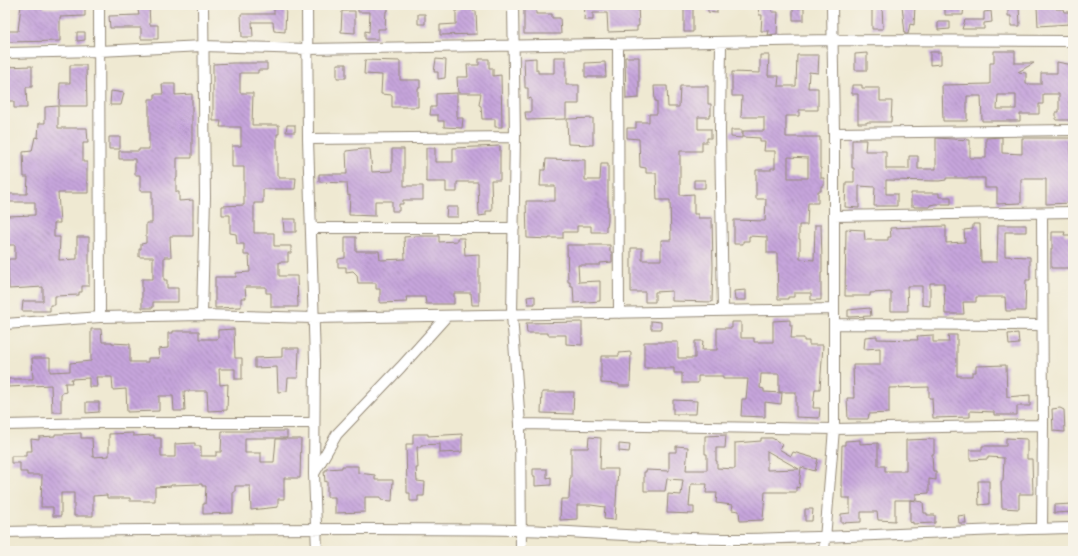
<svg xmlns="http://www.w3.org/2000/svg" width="1078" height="556" viewBox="0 0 1078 556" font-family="Mali,sans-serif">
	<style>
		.building { fill: url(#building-back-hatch); fill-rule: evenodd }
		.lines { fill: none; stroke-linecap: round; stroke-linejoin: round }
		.minor-casing { stroke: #958a78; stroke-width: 12 }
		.minor { stroke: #fff; stroke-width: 10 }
	</style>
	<defs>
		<pattern id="building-back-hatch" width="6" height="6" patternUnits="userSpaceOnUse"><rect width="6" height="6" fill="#c6a5dc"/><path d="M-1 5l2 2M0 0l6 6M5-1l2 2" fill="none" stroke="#a287b2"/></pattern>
	</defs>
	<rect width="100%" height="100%" fill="#f7f3e8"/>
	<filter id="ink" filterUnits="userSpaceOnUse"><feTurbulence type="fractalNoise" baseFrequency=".025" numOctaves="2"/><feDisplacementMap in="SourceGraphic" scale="8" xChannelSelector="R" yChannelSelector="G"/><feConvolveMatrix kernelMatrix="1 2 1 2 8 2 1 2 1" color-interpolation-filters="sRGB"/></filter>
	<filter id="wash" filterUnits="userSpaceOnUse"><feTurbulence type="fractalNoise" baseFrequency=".012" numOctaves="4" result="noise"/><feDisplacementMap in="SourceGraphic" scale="16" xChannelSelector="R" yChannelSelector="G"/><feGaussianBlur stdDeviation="0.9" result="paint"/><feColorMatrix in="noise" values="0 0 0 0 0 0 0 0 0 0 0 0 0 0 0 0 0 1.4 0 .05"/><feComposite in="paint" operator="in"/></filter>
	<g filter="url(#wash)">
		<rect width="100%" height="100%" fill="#efe9d2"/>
		<g id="blocks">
			<!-- building -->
			<path class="building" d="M21 5H44V8H85V16L60 17V41L5 42V31H18Z
				M140 5H149L150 25H158V39H141V28H110L109 16 139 15 138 10 141 9Z
				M274 5H286L285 32 274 31 273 22H252L253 37H242L241 14H274Z
				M358 5H388V11H386L385 29H378V39H365V31L369 32 370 12H358Z
				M585 5H638L639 26H637V31L608 32 607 13H593V20H584Z
				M708 5H717V13L708 12Z
				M758 5H772V12H778L777 34 768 35 769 31H761L762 15H759Z
				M872 5H882L883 29H872Z
				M902 5H915L914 25 910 24 908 34H905Z
				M954 5H964L963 15H945V7H954Z
				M1008 5 1019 6 1020 26H1011V16H1008Z
				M1056 5V9H1063L1064 12H1069V24L1038 26 1037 7Z
				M684 6H693V32H684Z
				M460 7H473V11H476L477 34 440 35V25L456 24V10H460Z
				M793 8H804V20H793Z
				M524 9H536V14H552V18H560L561 34H524Z
				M342 11H355V33L341 32Z
				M991 11 992 22 984 23V29H962L965 20H984V12Z
				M418 14H425V24H418Z
				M938 22H950V29L938 30Z
				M77 32H85V40L77 41Z
				M994 51H1015V63H1034L1018 72 1026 73V84H1041V73H1057V62L1073 65V101H1069L1070 120H1056V112H1059V94H1043V104H1039V114H1020V121H982L981 96H967V121H943L942 85 990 84V63H994ZM998 95H1016V109H997Z
				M930 52H941V64L930 65Z
				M867 53V70H855V54Z
				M760 55H769L768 76H779L778 86H796L797 55H819L818 73 809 72 808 88H818V110H799V116H786V137H820V168H821V178H824V186H821V191H818V203H808L807 225H799V239H800V259L814 260 815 225H821L822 260V273H821V300H811V293H794V297H788V299H778L777 253H767V237L749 236V241H743V244H734V220L765 221 766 199H756V170H771V168H775V151H764L765 142H760V138L743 137V131H764V117H741L742 96H732V72L760 73ZM788 157 808 158V178H788Z
				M554 57H566V85H579V104H566V119L526 120 525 112H531V98L528 99V88H525V84L524 59 536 58V70H538V73H554Z
				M625 57H639V98L626 99Z
				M436 59 446 60 445 78 438 79V72H434Z
				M479 59H489V68H493V76L501 75 502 127H495V119H482L481 106 479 105 481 93H458L457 77H468L467 65H479Z
				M365 60 400 61V80H420V88H418V107H392V95L381 94 382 75 364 74Z
				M605 62 606 77H585V63Z
				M233 63H267V70H258V73H240V93H253L252 125H279V134H277V176H279V178H296L295 189H263V203H254V233H274V246H291V253H288V262H279V276H297L298 307H271V293H266V287H245L246 298H241V307L215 308V277H236V273L250 272 249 255H244V244H237L236 234 230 233V215H222V206L244 205V167H232V146H241V127H220L221 121H213V64Z
				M337 64H346V78H337Z
				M70 65H86L87 106H59L60 83H70Z
				M32 66V87H26L27 108H14V101H6L5 67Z
				M162 84H175V95L192 94V158H177V178H176V192H179V201L193 200V236H170L171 257H164V280H167V288H178V302H153V308H142V279H153V257H139V249H141V244L146 243V223H152V191H140V175H135V159H119V151H139V149H149V99H155V94H163Z
				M852 85H862V88H880V101H892L891 122H867V123H858V94H852Z
				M654 86H667L668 107H679L680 86H708V104H711V115H709V117H698V129H711V138H707V142H702V151H680V195L694 194V214H698V218H712L713 267 712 302 672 301V291L655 292V302H645V292H631V248H642V260H661V240H671L670 200H657L656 173H646V168L640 167 639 139 627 138V128H636V122H649V114H657V101H655Z
				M111 91 124 93 121 105H110Z
				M457 93V118H463L462 128 444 127V121H438V115H430L431 107H436V94Z
				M58 106V128H87L88 143H83V162H87V183H88V193H58L60 223H54V237H60L59 260 77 259V237H89V286H82V292H79V295L55 296V305H50V311H22L23 301H43V287L9 289 8 262 9 259H15V245H8V225H6V216L35 215V202H5V194H27L28 177H24L23 152 32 151 35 137 38 138 39 123H45V107Z
				M593 118V145L568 144 567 119Z
				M287 125H295V132H286Z
				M731 130H742V138L731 137Z
				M109 137H120V149H109Z
				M1002 137V153L1022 154V138H1071V158H1073V203L1046 204V179H1021V203L997 204V188H985V178H946V180L939 181 886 180V194H897V206H874L875 187 859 186V208L845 207 846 182H854V168H852V140H866L865 151H886V169H909V156H918V169H936V138L970 140V158H986V138Z
				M500 146V180H491L492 211H486V215L479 216 478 182H457V192H446V182H426V148H435V162H453V148Z
				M363 149H370L372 172 392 171V149H404V186H423V200H403V204H399V211H392V201H375V216L349 215 350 195 348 196 347 183 319 182V174H347L346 151Z
				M546 159 585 160V180H600L601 164H608V220L607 226H606V232H591V226H577V232H563V238H549V239L527 238 526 201H555V186H540L541 170H545Z
				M694 180H705V188H694Z
				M911 193H939V197H951V204H935L930 205V207H914V206H911Z
				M447 207H458V217H446Z
				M283 219H296V232H284Z
				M973 224H980L981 262H997L998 225H1026V232H1005V256L1030 257V280H1026L1025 311H1006L1005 297H976V302H963L964 314H945L944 283H930V306L922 305V286H907L908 311H891V292L870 293V296H845L846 229 864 230 865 240H888V237H891L890 228 946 226V243L965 242 964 230 973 229Z
				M1052 232H1065L1064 235H1073V268H1051V249H1052Z
				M416 236H439V242L457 241V238H464L465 255 479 254V305H472L471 293H454V304H426L425 297H406L407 302 380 303V289H376V283H358L357 275 353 271 346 272V267H338V259L345 258V237H356V251H379L380 260 405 259 404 237Z
				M567 245H610V252H612V262L600 263V265H578L579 282 600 281V301L574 303 573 286H570V282H568Z
				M746 290V300H735L734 291Z
				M535 296V304H528L527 297Z
				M870 308 871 316 848 317V310Z
				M790 320V325H792L791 338H804V341H809V345H823L820 389H815L813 408H820L819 418 796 417V392H779V374H761L760 388 764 389V392L782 393 781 404 765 402V417L741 416 742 399H746L748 379H723V376H698V383H682V373H674V368H644V342H678V358H695V341H703L702 350H717V328H732V322H741V338H754V342H773V321Z
				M651 321 661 322V329H651Z
				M582 322V345L566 344V335H548V333H527L526 323Z
				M91 329H101L102 342H112V343L130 344V362H148V358H159L158 349 168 348V333H173V331H199V339H218V330L234 329 235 358H242V379H235V369H219L220 385 228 384 227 410 208 411 207 391H184L185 411H174L173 396H159V411L127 412 126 389 113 390 112 377H96L97 387H89V378L71 379 72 383H65L66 392 62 393 61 395V412H52L51 385 8 387V379H33L32 358H50V372L70 371V363L91 361Z
				M1018 333 1019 344 1009 345 1008 334Z
				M933 335V342H949L948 335H957V376H972V372H976V366L1006 365 1007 397 1030 395V406H1017V415H994V412L970 411V417L933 418 932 398H929V387L889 388V413L869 414 868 419H848L847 398H854L853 365H880V348L864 349 865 337 877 336V339L918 340 917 336Z
				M282 348H299L298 378H288L287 391 278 392 277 367 255 368V358L282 357Z
				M631 352 630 386H619V384L601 383V356H619V353Z
				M542 392H574L573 414 541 413Z
				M673 400 697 401 696 414H673Z
				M86 402H99V412L86 413Z
				M1060 408 1064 410 1065 432 1053 431 1052 409Z
				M222 431H287V438H245V453H261V462H274L276 439H301L300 478H284V499H278V507L251 510 250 486H235V492H233V513L203 514V504H205L206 486H202V484L171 485V486L155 487V501H130V498H107V495L93 496V516H74V493H61V516H53V507H41L42 475H27V472H20V463H11V456H26V451H32L31 439 39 440V437L55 436V434H62L81 433V438H92L93 457 109 456V434L133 433V436L154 435V438H161V457H175V444L195 443V446H201V456H216V452H221Z
				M413 434H428V436L462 434V452L440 453V444L421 445V447H417L418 468H416L417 481 425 482 424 496H418V501H410V493H407V488L406 444H413Z
				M726 435 725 448H716V461H717V468L735 469V443L761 441V438H772L782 444 779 449 791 456 793 452 818 459 815 471 801 467 799 488 796 487V492H765L763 520 740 521 739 511 732 510 733 505 716 503 717 493H706L707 484H691L689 507H694V514L667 513 668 494 681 495 683 480 667 479 665 491H644V472H646V470L669 471V452H676V446L688 447 686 470H707V454H705V436ZM767 451 799 469 767 470Z
				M589 437 601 438 600 469H618L615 520 604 519 605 507 591 505H577V519L560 520 561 499H569L570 478H571V448H588Z
				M1006 438 1027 439V459H1032L1033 494H1019V509L1002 508 1001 481H1003L1004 458 988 457V459L970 460V450H982V446H1006Z
				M934 439V454H932L933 471H936V480L929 479V493L916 494V500H895V521L878 520 877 512H861V522L841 523V514L850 513V498H842V486H841L842 445H845V441L860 440V444L878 443V466H885V471H906V440Z
				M619 444 630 445 629 452 619 451Z
				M342 466H358V473L375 475V480H393L392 501 381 500V497H365V512L335 513V497H327V481L325 482 324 471H326V469L342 468Z
				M533 469H547V478L551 477V485L535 486V476H533Z
				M978 481H989V504L979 505Z
				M910 500 923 502 924 513H927V515H935V523L913 524V522L910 523Z
				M1072 504 1073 512 1054 513V505Z
				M805 509H813L812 521H805Z
				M965 515 966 523H959L958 516Z"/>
		</g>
	</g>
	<g filter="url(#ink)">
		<use href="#blocks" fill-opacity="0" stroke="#958a78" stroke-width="1"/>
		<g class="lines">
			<!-- minor casing -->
			<g class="minor-casing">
				<path id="minor" d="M99 5 100 317
					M307 5 308 139 315 360 314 474 317 551
					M513 5 515 137 512 315 520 424 521 551
					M721 43 720 132 723 311
					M618 45 619 313
					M5 53 99 51 203 46 307 49 833 40 1073 41
					M834 133 1073 130
					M308 139 515 137
					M834 216 1073 212
					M311 228H514
					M202 315 205 197 203 5
					M5 324 100 317 202 315 313 318 834 309
					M834 324 1042 325
					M520 424 834 429 1043 425
					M5 425 100 423H314
					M315 472 337 434 401 367 446 317
					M1042 529 1043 425 1042 213
					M5 532C125 529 245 529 365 529 417 529 469 529 520 530 592 532 663 539 735 539 848 538 960 530 1073 528
					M824 551 834 429V133L832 5"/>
			</g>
			<!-- minor -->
			<use href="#minor" class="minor"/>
		</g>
	</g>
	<!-- margin -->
	<rect width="1078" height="556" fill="none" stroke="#f7f3e8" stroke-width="20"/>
</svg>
